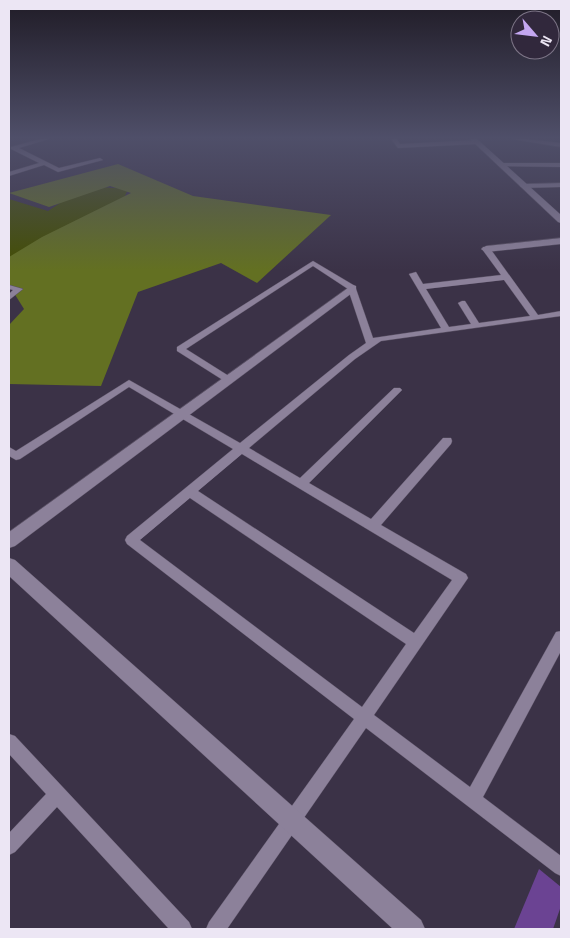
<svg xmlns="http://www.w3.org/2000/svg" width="570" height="938" viewBox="0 0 570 938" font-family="'Titillium Web',sans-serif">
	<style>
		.green { fill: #434e01 }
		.forest { fill: #637022 }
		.building { fill: #6b4393 }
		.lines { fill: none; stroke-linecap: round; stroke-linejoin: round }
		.street-casing { stroke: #574e61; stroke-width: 1 }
		.secondary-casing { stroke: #574e61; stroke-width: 1 }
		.street { fill: #8c819a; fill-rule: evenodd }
		.secondary { fill: #8c819a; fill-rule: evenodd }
	</style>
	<rect width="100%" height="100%" fill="#3b3247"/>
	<!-- green -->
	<path class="green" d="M86 186 128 189 116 216 9 284V199L48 211Z"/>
	<!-- forest -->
	<path class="forest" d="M118 164 193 196 331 215 257 283 221 263 138 292 101 386 9 384V325L24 309 9 285V257L42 237 131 193 110 186 49 207 9 193Z"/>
	<!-- building -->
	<path class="building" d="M539 869 561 887V906L553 929H514Z"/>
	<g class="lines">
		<!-- street casing -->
		<g class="street-casing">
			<path id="street" d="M40 139H49L19 148 59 168 100 158 103 160 58 172 44 165 9 176V172L39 163 11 149V147Z
				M391 139H397L400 144 477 140 480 142 477 144 398 148Z
				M512 139H526L561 143V147Z
				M501 163H561V167L499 166 498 165Z
				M561 183V187L523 188 520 186 523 184Z
				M483 247H489L538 315 561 311V316L381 341 355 359 249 448 300 478 394 388H400L402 390 309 483 371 519 443 438H451L452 441 451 444 381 525 466 574 468 578 374 715 470 787 556 632 561 631V651L483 797 561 856V876L555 873 366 728 227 929H206L209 922 354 719 127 544 125 540 127 536 233 449 129 387 20 459 16 460 9 456V447L16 451 129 380 240 443 349 355 366 343 348 289 313 266 186 349 232 378 234 380 232 382H226L177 351V347L313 261 355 286 373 338 441 328 409 274 416 272 423 284 501 275 482 249ZM504 280 530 316 479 323 465 301H462L458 303 471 324 449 327 426 289ZM242 454 452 580 414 633 198 491ZM190 498 406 644 362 707 140 540Z
				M9 285 23 289 9 300V294L13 290 9 289Z
				M9 734 15 736 189 922 192 929H169L57 807 15 852 9 855V833L46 794 9 754Z"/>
		</g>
		<!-- secondary casing -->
		<g class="secondary-casing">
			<path id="secondary" d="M470 139H477L561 215V223L558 222Z
				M561 238V244L486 252 481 249 486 246Z
				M352 285 356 286V290L15 546 9 548V532Z
				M9 558 15 560 421 920 425 929H393L9 576Z"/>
		</g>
		<!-- street -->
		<use href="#street" class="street"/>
		<!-- secondary -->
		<use href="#secondary" class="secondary"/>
	</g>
	<!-- sky -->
	<linearGradient id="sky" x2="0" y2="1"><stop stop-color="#201c27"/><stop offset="0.51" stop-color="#4f4f69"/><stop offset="1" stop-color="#4f4f69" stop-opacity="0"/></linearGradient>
	<rect width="570" height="270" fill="url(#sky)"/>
	<!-- border -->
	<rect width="570" height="938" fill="none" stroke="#ece6f4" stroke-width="20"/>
	<!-- north arrow -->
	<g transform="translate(535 35) rotate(118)"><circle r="24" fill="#31283c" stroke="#7c7486"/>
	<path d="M0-4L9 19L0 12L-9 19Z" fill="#c4a7f1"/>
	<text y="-8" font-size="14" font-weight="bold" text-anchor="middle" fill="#ece6f4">N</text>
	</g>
</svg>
